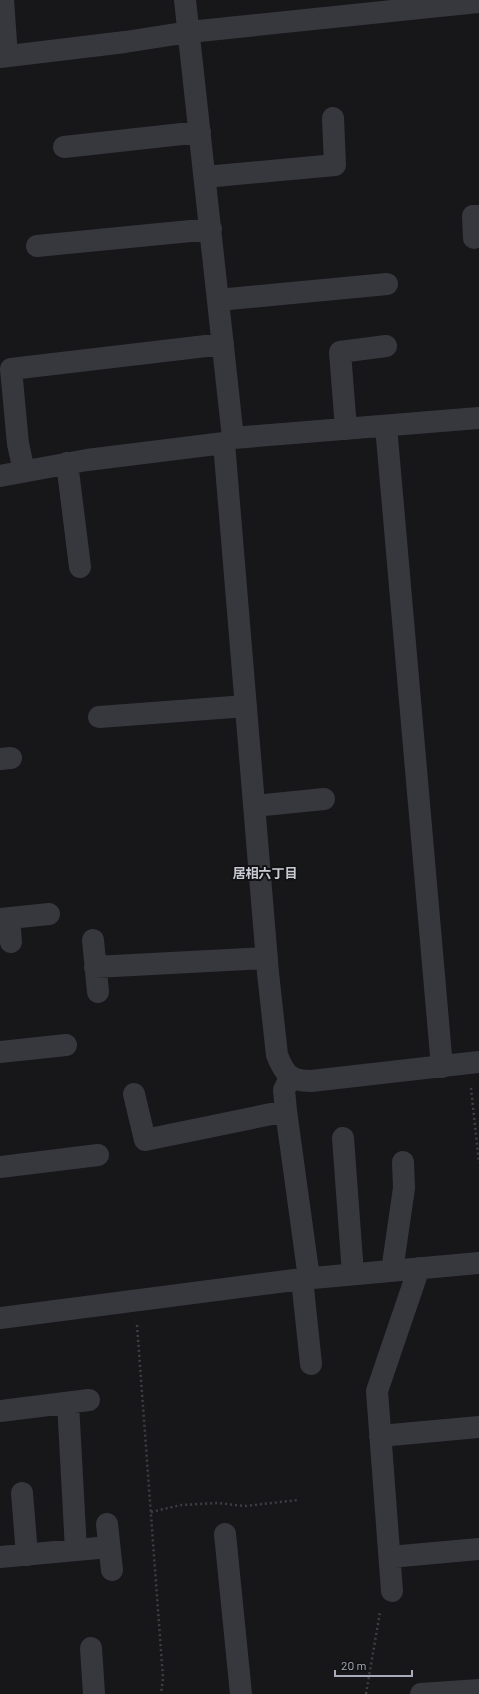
<svg xmlns="http://www.w3.org/2000/svg" width="479" height="1694" viewBox="0 0 479 1694" font-family="Barlow,'Noto Sans JP',sans-serif">
	<style>
		.lines { fill: none; stroke-linecap: round; stroke-linejoin: round }
		.path { stroke: #3d3f45; stroke-width: 2.5; stroke-dasharray: 2 3; stroke-linecap: butt }
		.minor { stroke: #37383e; stroke-width: 22 }
		.labels { text-anchor: middle; stroke-width: 4; stroke-linejoin: round; paint-order: stroke }
		.neighbourhood-label { font-size: 13px; font-weight: bold; fill: #c9ccd5; stroke: #121214 }
	</style>
	<rect width="100%" height="100%" fill="#171719"/>
	<g class="lines">
		<!-- path -->
		<path class="path" d="M471 1088 479 1163
			M137 1325 163 1678 161 1694
			M151 1512 181 1505 217 1503 245 1506 298 1500
			M366 1694 380 1612"/>
		<!-- minor -->
		<path class="minor" d="M3 0 7 56
			M185 0 233 438
			M0 57 125 42 189 32 479 2
			M64 147 200 132
			M205 177 335 165 333 118
			M474 238 473 216H479
			M37 246 211 229
			M218 300 387 284
			M386 426 442 1067
			M346 429 340 352 386 346
			M224 443 268 973 277 1055C285 1075 290 1081 311 1081L479 1062
			M67 463 80 567
			M24 471 18 444 11 369 223 344
			M0 476 87 460 224 443 233 438 479 418
			M99 717 246 706
			M0 759 11 758
			M254 806 324 799
			M9 918 11 942
			M0 919 49 914
			M93 940 98 992
			M95 967 267 958
			M0 1052 66 1045
			M290 1078 284 1090 286 1111 309 1278
			M134 1094 145 1140 286 1111
			M343 1138 353 1274
			M0 1167 98 1155
			M392 1271 404 1188 403 1162
			M302 1279 311 1364
			M0 1318 302 1279 479 1263
			M68 1403 76 1550
			M0 1411 89 1400
			M380 1436 479 1427
			M22 1493 27 1555
			M107 1524 112 1570
			M225 1534 241 1694
			M0 1557 109 1547
			M390 1557 479 1549
			M392 1591 377 1391 419 1268
			M91 1648 94 1694
			M421 1694 479 1690"/>
	</g>
	<g class="labels">
		<!-- neighbourhood labels -->
		<g class="neighbourhood-label">
			<text x="265" y="878">居相六丁目</text>
		</g>
	</g>
	<!-- scale -->
	<path d="M335 1670v6h77v-6" fill="none" stroke="#a8acba" stroke-width="2"/>
	<text x="341" y="1670" font-size="12" fill="#a8acba" stroke="#121214" stroke-width="3" paint-order="stroke">20 m</text>
</svg>
